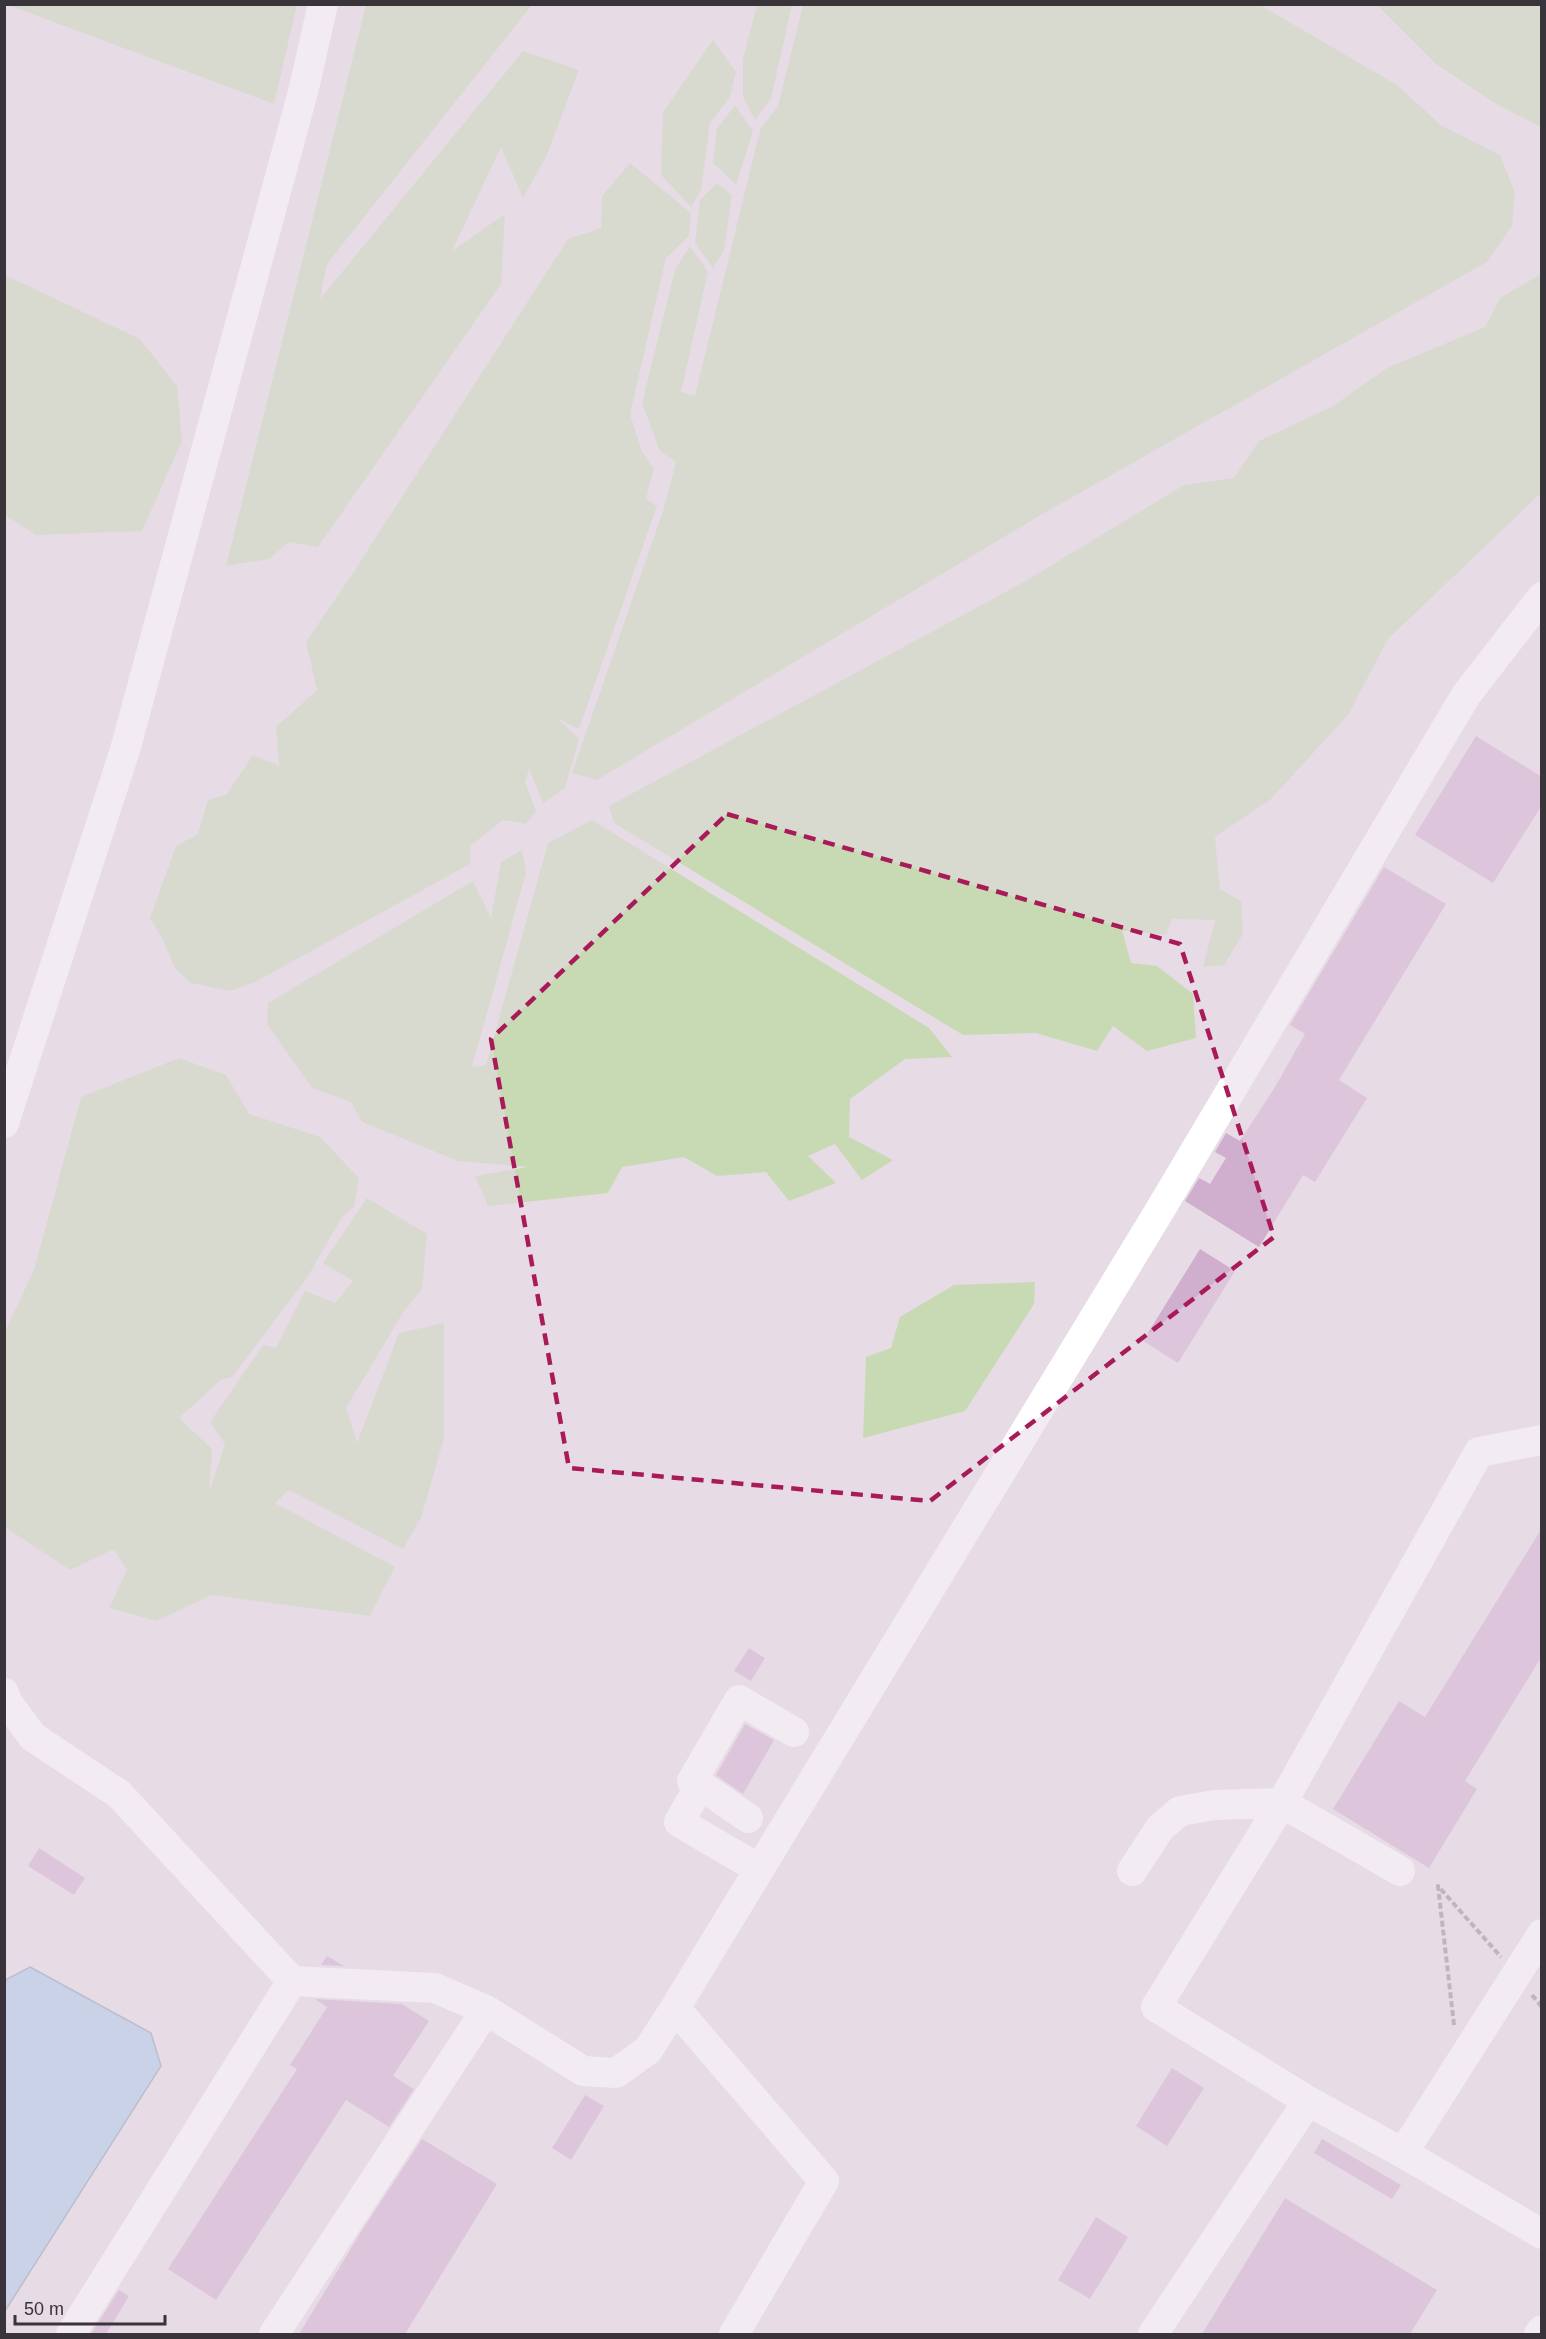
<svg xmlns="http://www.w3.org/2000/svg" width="1546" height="2339" viewBox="0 0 1546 2339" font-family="Arial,sans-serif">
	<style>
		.green { fill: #c7dab4 }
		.water { fill: #a5c8e7; stroke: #859cb3; stroke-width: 1.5 }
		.building { fill: #d0aece }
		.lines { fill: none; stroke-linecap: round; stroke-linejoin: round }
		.path { stroke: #908890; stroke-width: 4; stroke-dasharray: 6 3; stroke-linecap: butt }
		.minor { stroke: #fff; stroke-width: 30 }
		.marked { fill: none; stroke: #a91a58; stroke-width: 4.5; stroke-dasharray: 12 8; stroke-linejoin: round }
	</style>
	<rect width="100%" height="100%" fill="#e7dbe6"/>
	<!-- green -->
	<path class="green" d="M8 5 297 4V5L274 104Z
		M366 5H532L327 264 320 299 523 51 579 70 546 157 523 198 501 147 452 251 505 214 501 284 318 547 289 542 269 559 226 566Z
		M757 5H792L771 99 755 120 743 97V59Z
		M803 5H1260L1397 85 1442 126 1500 155 1515 193 1512 226 1487 262 1039 516 597 780 572 773 664 508 676 462 660 451 642 403 675 270 690 246 708 272 681 392 695 396 760 130 778 106Z
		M1377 5H1541V127L1496 104 1436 64Z
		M713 40 736 72 730 97 710 123 701 190 691 207 661 175 663 112Z
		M735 105 753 131 736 185 713 163 717 129Z
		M630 163 691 213 689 236 666 258 630 414 642 452 654 468 646 499 657 506 579 729 557 718 579 739 565 788 543 803 529 769 525 782 536 811 526 824 503 820 470 846V864L255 982 230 991 191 983 176 970 162 938 150 918 176 846 198 834 208 800 226 795 253 755 279 766 276 727 317 690 306 642 351 576 568 239 601 228 602 196Z
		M717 183 732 195 724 250 713 268 695 243 700 200Z
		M1541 274V493L1388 639 1348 715 1270 800 1215 837 1220 889 1241 901 1243 934 1224 965 1203 967 1215 920 1172 919 1166 935 1122 930 1131 963 1157 966 1193 994 1196 1038 1147 1051 1113 1026 1097 1051 1036 1033 963 1035 614 823 609 806 1022 583 1184 485 1234 478 1259 441 1333 406 1387 368 1485 327 1500 298Z
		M5 275 140 339 177 386 182 441 142 531 36 535 5 515Z
		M592 820 929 1028 952 1057 905 1059 850 1099 849 1137 893 1160 862 1180 835 1144 808 1156 836 1183 789 1201 766 1172 717 1176 684 1157 622 1167 608 1193 488 1206 475 1176 528 1167 458 1161 362 1122 351 1102 312 1088 267 1024 268 1003 473 881 491 918 501 862 522 850 526 873 472 1067 486 1065 548 843Z
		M179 1058 226 1075 249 1114 320 1137 359 1178 354 1207 342 1217 307 1278 232 1377 221 1380 179 1418 212 1449 209 1492 225 1444 210 1422 263 1345 276 1348 305 1291 335 1303 353 1281 323 1263 367 1198 427 1234 422 1289 402 1314 346 1408 357 1443 399 1333 444 1323V1438L421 1518 403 1549 289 1490 275 1503 395 1567 370 1616 211 1595 157 1621 109 1608 127 1570 114 1549 70 1570 5 1527V1331L34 1270 81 1097Z
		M1035 1282 1034 1304 965 1411 863 1438 866 1357 891 1348 900 1317 954 1285Z"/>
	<!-- water -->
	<path class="water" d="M30 1967 151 2033 161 2066 5 2311V1984L7 1979Z"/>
	<!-- building -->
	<path class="building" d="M1476 736 1542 777V805L1493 883 1415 835Z
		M1384 867 1446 904 1339 1080 1367 1098 1315 1182 1303 1175 1259 1247 1185 1201 1199 1178 1210 1184 1226 1158 1215 1152 1226 1133 1240 1141 1275 1087 1305 1034 1290 1025Z
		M1200 1249 1235 1271 1178 1363 1143 1341Z
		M1542 1528V1656L1465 1781 1477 1789 1429 1868 1333 1809 1399 1701 1425 1717Z
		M749 1648 765 1658 751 1681 734 1671Z
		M745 1724 774 1740 743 1794 716 1775Z
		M39 1848 85 1878 74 1895 28 1866Z
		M327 1956 344 1966 321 1965Z
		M315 1999 402 2004 429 2021 393 2076 414 2089 389 2127 346 2100 216 2300 168 2269 297 2069 290 2065 327 2007Z
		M1172 2068 1204 2088 1167 2146 1136 2126Z
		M585 2095 604 2106 571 2160 552 2148Z
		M422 2139 497 2184 405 2334H299L361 2232Z
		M1322 2139 1401 2185 1392 2199 1314 2153Z
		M1285 2198 1437 2290 1410 2334H1202Z
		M1096 2217 1128 2237 1090 2299 1058 2280Z
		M119 2290 129 2296 106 2334H91Z"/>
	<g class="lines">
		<!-- path -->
		<path class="path" d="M1532 1995 1542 2007
			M1454 2025 1438 1886 1501 1957"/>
		<!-- minor -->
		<path class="minor" d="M4 1123 125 750 304 88 323 4
			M1542 1440 1479 1452 1282 1803 1156 2007 1308 2101 1403 2153 1542 2234
			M4 1693 7 1702 33 1737 119 1794 292 1981 435 1988 486 2010 583 2071 616 2073 648 2050 675 2008 1160 1210 1466 695 1542 597
			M700 1785 748 1818
			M759 1869 679 1822 700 1785 692 1781 739 1700 794 1732
			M1132 1871 1160 1828 1180 1811 1214 1805 1282 1803 1400 1871
			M675 2008 824 2181 734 2334
			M1403 2153 1542 1934
			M71 2334 292 1981
			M274 2334 486 2010
			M1153 2334 1308 2101
			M1539 2334 1542 2330"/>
	</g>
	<!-- marked area -->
	<path d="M0 0H1546V2339H0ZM727 814 1180 944 1274 1237 930 1501 569 1468 491 1039Z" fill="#e7dbe6" fill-opacity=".55" fill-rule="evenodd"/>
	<path class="marked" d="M727 814 1180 944 1274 1237 930 1501 569 1468 491 1039Z"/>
	<!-- border -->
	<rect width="1546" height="2339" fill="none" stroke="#393439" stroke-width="12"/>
	<!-- scale -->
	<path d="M15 2315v9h150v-9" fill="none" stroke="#393439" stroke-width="3"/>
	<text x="24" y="2315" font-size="18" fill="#393439" stroke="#e7dbe6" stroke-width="4.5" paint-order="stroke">50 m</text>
</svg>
